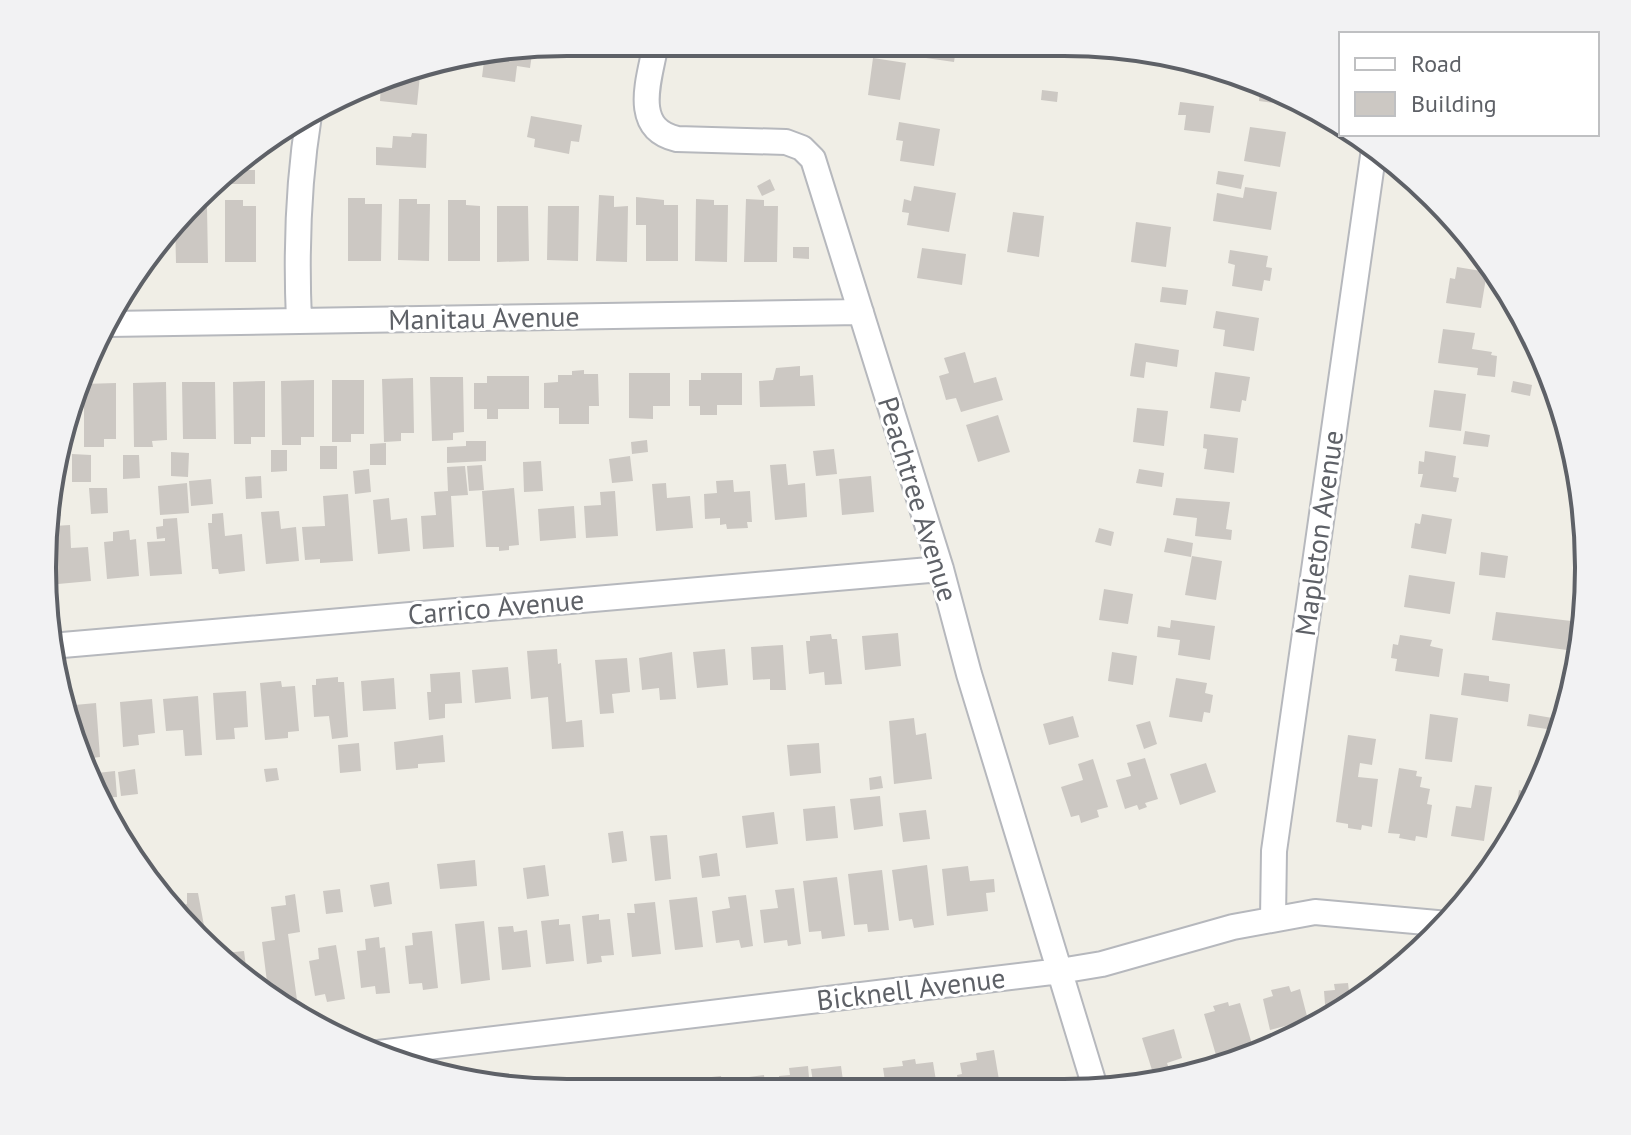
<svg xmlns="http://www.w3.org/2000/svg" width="1631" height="1135" viewBox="0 0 1631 1135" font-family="'PT Sans',sans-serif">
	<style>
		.building { fill: #ccc8c3 }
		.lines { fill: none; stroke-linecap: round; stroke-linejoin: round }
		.minor-casing { stroke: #b6b8bd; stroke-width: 28 }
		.minor { stroke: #fff; stroke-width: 24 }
		.labels { text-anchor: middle; stroke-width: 6; stroke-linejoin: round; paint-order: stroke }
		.street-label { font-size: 28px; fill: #5e6167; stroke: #fff }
		.rim { fill: none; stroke: #5e6167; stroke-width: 4 }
	</style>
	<rect width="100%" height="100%" fill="#f0eee6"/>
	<!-- building -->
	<path class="building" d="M568 42H587L585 55 544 49V45Z
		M533 47 530 68 517 66 515 82 482 77 485 53Z
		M927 48 956 49 954 62 926 58Z
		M873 58 906 63 900 100 868 95Z
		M421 65 417 105 380 101 381 83Z
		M1260 88 1289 98 1288 105 1259 101Z
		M1042 90 1058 92 1057 102 1041 100Z
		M1180 102 1214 106 1210 133 1184 130 1186 115H1178Z
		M531 116 582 125 579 142 571 141 569 154 534 147 535 139 527 137Z
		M899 122 940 129 934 166 900 161 903 141 896 140Z
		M1250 127 1286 132 1280 167 1244 161Z
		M412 133 427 134 426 168 376 165V147L392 148 393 136 411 137Z
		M231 170H255V184H231Z
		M1218 171 1244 175 1241 189 1216 184Z
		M770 179 775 190 762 196 757 186Z
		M914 186 956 193 949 232 907 225 909 213 902 212 904 199 911 201Z
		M1245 187 1277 192 1271 230 1213 221 1217 193 1243 198Z
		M599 195 614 196V207L628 206 627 262 596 261Z
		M636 197 664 200V205H678V261H646V225H636Z
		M348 198H365V204H382L381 261H348Z
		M399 199H417V204H430L429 261 398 260Z
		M696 199 714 200V205H728L727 262 695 261Z
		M746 199 764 200V206H778L777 262H744Z
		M225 200H243V206H256V262H225Z
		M448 200H466V205L480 206V261H448Z
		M193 203V207H207L208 263H176L175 219Z
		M497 206H528L529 261 497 262Z
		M548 206H579L578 261 547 260Z
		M1013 212 1044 216 1039 257 1007 252Z
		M1136 222 1171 227 1166 267 1131 262Z
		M1458 224 1474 243V244L1455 241Z
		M793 247H809V259L793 258Z
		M922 248 966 254 962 285 917 278Z
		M1230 250 1268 256 1266 267 1272 268 1270 281 1264 280 1262 291 1232 286 1235 265 1228 263Z
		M1457 267 1487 272 1481 308 1446 303 1450 278 1455 279Z
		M1162 287 1188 290 1186 305 1160 302Z
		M1216 311 1259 318 1254 351 1223 346 1225 330 1213 328Z
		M1443 329 1475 333 1472 349 1492 352 1491 355 1497 356 1495 377 1477 375 1478 368 1438 363Z
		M1135 343 1179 350 1177 367 1146 362 1144 378 1130 376Z
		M965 352 974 383 996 377 1003 400 961 412 956 398 946 400 939 376 949 373 944 358Z
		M800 366V376L813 375 815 406 760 407 759 381 773 380 776 368Z
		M584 370V374H598L599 406H589V424H559V408H544V383L558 382V375H572V371Z
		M1215 372 1250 377 1246 401 1242 400 1240 412 1210 408Z
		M629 373H670V406H653V419L629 418Z
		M701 373H742V405H717V415H700V406H689V380H701Z
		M487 376H529V409H498V419H487V409H474V383H487Z
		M430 377H463L464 432 453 433V440L432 441Z
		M413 378 414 433H401V441L384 442 382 379Z
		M314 380V437H301V445H282L281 381Z
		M332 380H364V434H351V442H332Z
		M265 381V437H251V444H234L233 382Z
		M1513 381 1532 385 1530 396 1511 392Z
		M166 382 167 440 152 441 153 447H134L133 383Z
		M182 382H215L216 439H183Z
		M116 383V439H104V447H84V384Z
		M1434 390 1466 394 1461 431 1429 427Z
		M1137 408 1168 411 1164 446 1133 442Z
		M998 415 1010 452 978 462 966 425Z
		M1465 431 1490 435 1488 447 1463 444Z
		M1204 434 1238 438 1234 473 1204 469 1207 449 1203 448Z
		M647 440 648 452 632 454 631 442Z
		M466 441H486V461L447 463V447L466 446Z
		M386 443V465H370V444Z
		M320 446H337V469H320Z
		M834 449 837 474 816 476 813 451Z
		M271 450H287V471L271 472Z
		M1425 451 1456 456 1453 477 1459 478 1456 492 1420 487 1423 474H1418L1419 461 1424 462Z
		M171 452 189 453 188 477 171 476Z
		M72 454 91 455V482H72Z
		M123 455H139L140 478 123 479Z
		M630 456 633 481 612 483 609 459Z
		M541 461 543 491 524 492 523 462Z
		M786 464 788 485 805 483 807 517 775 520 770 465Z
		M482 465 484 490 469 491 467 466Z
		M465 466 468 495 451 496 454 547 423 549 421 516 436 515 434 492 448 491 447 467Z
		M369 469 371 492 355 494 353 471Z
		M1139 469 1164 473 1162 487 1136 483Z
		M261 476 262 498 246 499 245 477Z
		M871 476 874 512 842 515 839 479Z
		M211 479 213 504 191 506 189 481Z
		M733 480 734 492 750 491 752 522H747L748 528 727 529 726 524 720 525V518L705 519 704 494 717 493 716 481Z
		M187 483 189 513 160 515 158 486Z
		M666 483 667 498 690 496 693 528 656 531 652 484Z
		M89 488H107L108 513 91 514Z
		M514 488 519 545 509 546V550L499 551V547H486L482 491Z
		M49 491H59L61 516 47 518Z
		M615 491 618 536 586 538 584 506 601 505 600 492Z
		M348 494 353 561 320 563V559L305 560 302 527 325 526 323 496Z
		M389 498 391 520 407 518 410 551 378 554 373 500Z
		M1176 498 1230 502 1226 529 1232 530 1231 540 1195 536 1197 518 1173 515Z
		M574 506 576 538 540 541 538 509Z
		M279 511 281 529 296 527 299 561 266 564 261 512Z
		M223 513 225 536 242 534 245 571 219 574 218 569H212L208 523H212V514Z
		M1422 514 1452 519 1446 554 1411 548 1415 523 1420 524Z
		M177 518 182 574 150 576 147 542 165 541V538L157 539 156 527 163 526V519Z
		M70 525 71 548 88 547 91 581 58 584 54 526Z
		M1099 528 1114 532 1111 546 1095 542Z
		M129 530 130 540 136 539 139 576 107 579 104 542 113 541V532Z
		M1167 538 1193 543 1191 557 1164 552Z
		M1481 552 1508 556 1505 578 1479 575Z
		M1192 556 1222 561 1216 600 1185 595Z
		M1409 575 1455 582 1450 614 1404 607Z
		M1104 589 1133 594 1128 624 1099 620Z
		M1496 612 1571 621 1567 650 1492 640Z
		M1171 620 1215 626 1210 660 1178 655 1180 640 1157 637 1158 626 1170 628Z
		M898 633 901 666 865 670 862 636Z
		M831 634 832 639H837L842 684 825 685 824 672 809 674 806 641H810V636Z
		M1400 635 1432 640 1430 646 1443 649 1439 677 1395 671 1397 659 1391 658 1393 644 1398 645Z
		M783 645 786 690H770V679L753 680 751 647Z
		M557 649 558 664 561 663 566 722 582 720 584 747 552 749 548 697 531 699 527 651Z
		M725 649 728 685 697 688 693 652Z
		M672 652 676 699 660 700 659 688 642 690 639 658Z
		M1112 652 1137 656 1133 685 1108 681Z
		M627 658 630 692 612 694 614 713 600 714 595 660Z
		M508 667 511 699 475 703 472 670Z
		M460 672 462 703 445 704V718L429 720 427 692H431L430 674Z
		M1464 673 1489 676V681L1510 684 1508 702 1461 695Z
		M338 677V682H344L348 737 332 739 329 716 314 717 312 685H316V679Z
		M394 678 396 709 363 711 361 681Z
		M1176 678 1207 683 1205 693 1213 695 1210 713 1204 712 1202 722 1169 717Z
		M281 681 282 687 295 686 299 731 288 732V738L265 740 260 683Z
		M246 691 248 727 234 728 235 739 216 740 213 693Z
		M198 696 202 755 185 756 183 730 166 731 163 699Z
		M152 699 155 733 138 735 139 745 123 747 120 702Z
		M96 703 100 757 84 759 83 737 75 738 64 706Z
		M1430 714 1458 718 1452 762 1425 759Z
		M1529 714 1564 720 1560 731 1527 726Z
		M1073 716 1079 737 1049 745 1043 724Z
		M914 718 916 735 926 733 932 779 894 784 889 721Z
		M1150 721 1157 744 1144 749 1136 725Z
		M443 735 445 762 418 764V768L396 770 394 742Z
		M1348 735 1376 739 1372 765 1360 763 1358 777 1378 779 1372 827 1362 825 1361 830 1348 828V824L1336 822Z
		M359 743 361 771 340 773 338 745Z
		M819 743 821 773 790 776 787 745Z
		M1145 758 1158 799 1145 803 1147 807 1139 810 1137 805 1125 809 1116 780 1131 776 1127 763Z
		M1093 759 1108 807 1097 810 1099 817 1081 823 1079 815 1071 817 1061 787 1083 780 1078 764Z
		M1206 763 1216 792 1180 805 1170 774Z
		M277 768 279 780 266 782 264 769Z
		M1399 768 1417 771 1416 776 1422 777 1420 787 1430 789 1427 804 1432 805 1427 838 1416 836 1415 841 1399 838 1400 834 1388 833Z
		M135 769 138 794 121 796 118 772Z
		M115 771 117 797 99 798 97 773Z
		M881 776 883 788 870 790 869 778Z
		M1475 785 1492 787 1484 841 1451 836 1456 806 1471 808Z
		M1519 790 1536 793 1512 837Z
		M880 796 883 826 854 830 850 799Z
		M835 806 838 838 806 841 803 809Z
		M926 810 930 839 903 842 899 813Z
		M774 812 778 844 746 848 742 816Z
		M623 831 627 861 612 863 608 833Z
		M667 835 671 879 655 881 650 836Z
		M717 853 720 876 702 878 699 856Z
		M475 860 477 886 440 889 437 864Z
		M545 865 549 896 527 899 523 868Z
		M927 865 934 925 914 928 912 919 899 921 892 870Z
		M968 866 970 881 994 879 995 892 986 893 988 911 947 916 942 869Z
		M882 870 889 930 868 932 867 924 854 925 848 874Z
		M837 877 845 936 822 939 821 931 809 932 803 881Z
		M389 882 392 904 374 907 370 885Z
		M794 888 801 944 788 946 787 940 764 943 760 910 778 908 775 890Z
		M340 889 343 912 326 914 323 891Z
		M187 893H198L205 931 191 933 187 927 184 905 187 904Z
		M295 894 300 932 288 934 297 1000 281 1003 280 996 269 998 262 942 275 940 271 907 286 905 285 896Z
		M746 895 753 946 741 948 739 940 716 943 712 911 730 908 728 897Z
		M697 897 703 947 675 950 669 900Z
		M655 902 661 954 632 957 627 913H635L634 904Z
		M599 914V920L610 919 614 955 601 956 602 962 587 964 582 916Z
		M559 919V925L570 924 574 961 546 964 541 921Z
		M484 921 490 980 461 984 455 924Z
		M513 926 514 932 527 930 531 967 502 970 498 927Z
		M432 931 438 988 423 990 422 983 409 984 405 946 413 945 412 933Z
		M379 937 380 948 385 947 390 993 376 994 375 986 361 988 357 951 366 950 365 939Z
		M336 945 345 999 327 1002 325 994 315 996 309 961 319 959 318 948Z
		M244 951 248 982 226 964 225 953Z
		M1348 983 1349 991 1364 990 1326 1017 1324 991 1335 990 1334 984Z
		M1289 986 1291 992 1300 989 1308 1020 1270 1030 1263 999 1273 996 1271 990Z
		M1228 1002 1229 1006 1240 1003 1254 1051 1218 1062 1204 1014 1215 1011 1213 1006Z
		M1174 1029 1182 1058 1167 1063 1173 1080 1156 1083 1142 1038Z
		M994 1050 1000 1086H959L957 1075 962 1074 960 1063 977 1060 976 1053Z
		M915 1059 916 1064 933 1062 937 1087 886 1088 883 1068 903 1066 902 1061Z
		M808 1066 810 1089H780L779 1076 790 1075 789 1068Z
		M841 1066 844 1088 814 1089 811 1069Z
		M764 1075 766 1090H735L734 1079Z
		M721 1076 723 1090 692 1091V1086L703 1085 702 1078Z
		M678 1084 679 1091 647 1092V1088Z"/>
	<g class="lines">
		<!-- minor casing -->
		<g class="minor-casing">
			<path id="minor" d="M656 43C650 78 630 128 677 139L786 142 802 148 813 159 941 569 969 674 1094 1084
				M299 321C296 253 298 183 309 115
				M108 324 861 312
				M51 646 941 569
				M1273 918 1274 851 1374 149
				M370 1054 1060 971 1102 964 1233 927 1315 912 1448 924"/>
		</g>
		<!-- minor -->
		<use href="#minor" class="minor"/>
	</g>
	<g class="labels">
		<!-- street labels -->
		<g class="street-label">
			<text transform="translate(484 318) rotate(-1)" y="10">Manitau Avenue</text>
			<text transform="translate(918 499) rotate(73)" y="10">Peachtree Avenue</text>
			<text transform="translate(1319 533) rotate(-82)" y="10">Mapleton Avenue</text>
			<text transform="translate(496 607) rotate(-5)" y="10">Carrico Avenue</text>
			<text transform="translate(911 989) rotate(-7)" y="10">Bicknell Avenue</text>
		</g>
	</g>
	<!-- crop -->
	<path d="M0 0H1631V1135H0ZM567 56H1064A511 511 0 0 1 1575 567V568A511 511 0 0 1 1064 1079H567A511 511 0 0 1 56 568V567A511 511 0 0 1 567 56Z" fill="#f2f2f3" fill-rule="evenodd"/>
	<path class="rim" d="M567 56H1064A511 511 0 0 1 1575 567V568A511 511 0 0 1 1064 1079H567A511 511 0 0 1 56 568V567A511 511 0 0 1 567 56Z"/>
	<!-- legend -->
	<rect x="1339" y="32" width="260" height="104" fill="#ffffff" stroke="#bfc0c2" stroke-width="2"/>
	<rect x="1355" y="58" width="40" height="12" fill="#ffffff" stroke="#bfc0c2" stroke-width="2"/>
	<text x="1411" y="72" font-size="24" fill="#5e6167">Road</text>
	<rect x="1355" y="92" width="40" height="24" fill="#ccc8c3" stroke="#bfc0c2" stroke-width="2"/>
	<text x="1411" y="112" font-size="24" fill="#5e6167">Building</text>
</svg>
